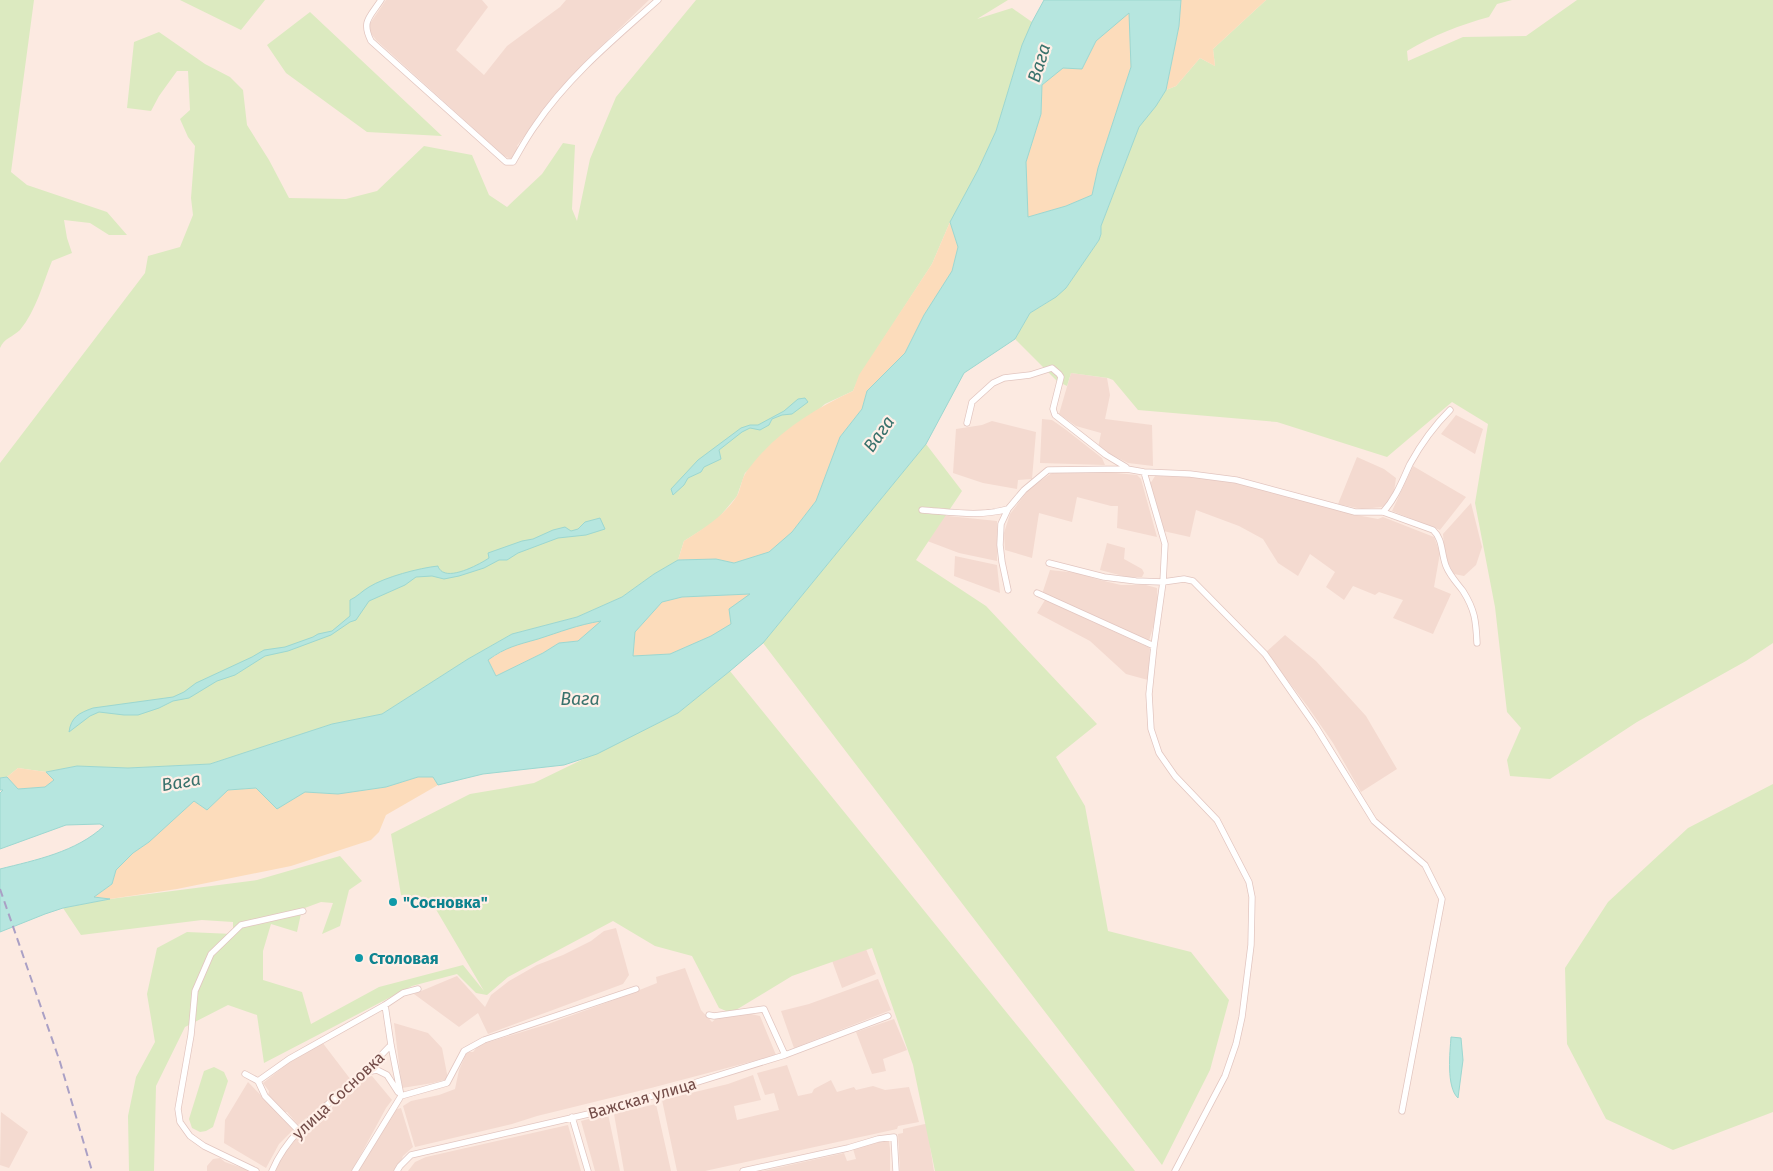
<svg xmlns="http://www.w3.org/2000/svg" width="1773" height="1171" viewBox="0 0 1773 1171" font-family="'Fira Sans',sans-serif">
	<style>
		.residential { fill: #f4dad0 }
		.green { fill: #dceac0 }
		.sand { fill: #fcdcbb }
		.water { fill: #b6e6df; stroke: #9cd7d0; fill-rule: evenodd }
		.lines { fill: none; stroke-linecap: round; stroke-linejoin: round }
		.minor-casing { stroke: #e2c6c0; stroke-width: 7 }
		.minor { stroke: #fff; stroke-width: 5.5 }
		.rail { stroke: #aaa0c5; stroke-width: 2; stroke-dasharray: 8 5; stroke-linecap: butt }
		.culture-dot { fill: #0f9aa8; stroke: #ffefe7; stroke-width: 2 }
		.labels { text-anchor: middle; stroke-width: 4.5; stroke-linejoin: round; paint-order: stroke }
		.culture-label { font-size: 16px; font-weight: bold; fill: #0d838f; stroke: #ffefe7; text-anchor: start }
		.street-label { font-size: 16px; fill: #734c48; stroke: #ffefe7 }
		.water-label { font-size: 18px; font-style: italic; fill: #39726c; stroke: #ffefe7 }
	</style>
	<rect width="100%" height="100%" fill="#fceae1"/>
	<!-- residential -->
	<path class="residential" d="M386 0H482L488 7 456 50 484 75 507 46 560 7 566 0H649L587 60 552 99 517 146 520 149 511 159 504 156 376 40 370 32 369 25Z
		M1071 373 1107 378 1110 395 1105 419 1152 425 1153 466 1128 463 1098 448 1101 433 1076 426 1059 414Z
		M1456 415 1483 429 1475 454 1441 434Z
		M1042 419 1052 420 1065 429 1102 458 1105 465 1040 463Z
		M992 421 1036 432 1032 479 1018 480 1017 489 983 483 953 473 956 429 982 425Z
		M1357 457 1384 469 1396 478 1393 499 1382 507 1362 509 1338 504Z
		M1413 466 1466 497 1440 530 1392 511Z
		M1095 471 1137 475 1141 479 1157 537 1117 528 1118 506H1111L1077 497 1072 522 1039 513 1032 558 1005 550 1004 533 1010 514 1029 489 1053 472Z
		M1155 476 1200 477 1248 484 1351 514 1378 519 1383 517 1434 537 1440 553 1434 587 1451 594 1433 634 1393 618 1403 600 1379 592 1375 595 1353 586 1344 600 1326 587 1335 572 1310 554 1298 576 1278 563 1263 539 1239 526 1196 510 1190 537 1163 531 1150 484Z
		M1471 503 1482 547 1476 565 1464 576 1454 574 1445 557 1443 534Z
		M929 514 997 521V561L959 553 922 539Z
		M1107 543 1125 548 1124 559 1142 569 1144 573 1142 577H1127L1100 570Z
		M955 556 997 565 1000 593 954 576Z
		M1050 570 1078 573 1096 579 1121 585H1146L1157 588 1158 610 1149 641 1042 594Z
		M1045 600 1150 648 1148 680 1126 674 1090 641 1037 613Z
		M1285 635 1316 661 1366 716 1397 769 1361 792 1333 743 1308 707 1266 652Z
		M616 928 629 975 623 984 488 1034 478 1013 459 1027 414 994 457 976 485 1007 491 995 509 981 537 965 563 955 591 941 604 931Z
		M864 944 876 974 842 988 827 947Z
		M685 968 701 1010 712 1022 718 1017 751 1014 760 1016 776 1055 651 1088 537 1116 512 1124 415 1147 403 1106 411 1101 439 1095 455 1089 459 1070 467 1052H473L479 1045 548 1024 622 997 657 983 656 977Z
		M878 979 891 1010 794 1048 781 1011 809 1004Z
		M894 1019 907 1050 883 1059 886 1071 872 1074 856 1032Z
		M394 1023 428 1033 442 1048 448 1079 433 1083 402 1088Z
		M322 1042 351 1080 298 1125 287 1112 282 1113 268 1096 269 1091 263 1083 291 1061Z
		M787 1065 798 1096 812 1093 814 1089 831 1080 837 1092 854 1087 856 1090 873 1086 885 1090 909 1087 919 1122 898 1126 897 1129 705 1171H677L662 1100 728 1084 753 1075 761 1100 734 1106 737 1120 779 1110 774 1093 765 1095 757 1073Z
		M372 1076 392 1100 386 1108 352 1171H275L286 1149 302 1130 316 1118H321L363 1078Z
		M248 1082 294 1129 279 1144 266 1168 224 1143 225 1120Z
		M656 1104 671 1171H624L614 1114Z
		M401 1108 413 1147 403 1156 397 1171H357L394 1110Z
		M1 1112 28 1132 9 1168 0 1165Z
		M608 1114 620 1171H595L581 1121Z
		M938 1121 930 1146 934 1171H900L898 1134 903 1133V1129Z
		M568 1125 581 1171H408L415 1162 426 1157Z
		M878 1141H889L890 1149V1171H763L844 1153 847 1161 856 1159 853 1149Z
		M220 1158 225 1162 251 1171H207V1166L213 1159Z"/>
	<!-- green -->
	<path class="green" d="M0 0H34L11 172 27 185 107 212 127 235H109L90 223 64 220 67 238 72 253 52 261C43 283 36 311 20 330 13 337 4 338 0 348Z
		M180 0H265L241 30Z
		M696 0H1008L977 19 1012 8 1032 22 1022 45 996 131 978 170 950 222 932 264 860 375 853 391 825 404 745 473 737 496 716 521 684 541 678 560 654 574 622 597 577 617 512 634 468 659 382 714 332 724 210 764 128 768 77 766 46 772 18 768 7 777 0 778V463L145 273 148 256 180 247 193 215 191 198 195 146 188 137 180 119 190 110 188 71H177L159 96 151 111 127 108 134 42 159 32 205 64 230 77 243 90 247 125 269 160 289 198 346 199 377 191 424 146 472 155 489 195 507 207 542 174 563 143 575 145 572 209 577 221 590 159 616 97Z
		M1266 0H1512L1497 4 1489 17C1460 25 1434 35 1407 51L1408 61 1463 37 1526 36 1577 0H1773V643L1746 661 1637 722 1550 779 1510 776 1507 760 1521 728 1507 712 1495 607 1475 503 1488 424 1452 402 1387 457 1277 422 1138 410 1113 380 1108 378 1071 373 1067 386 1057 381 1015 339 1030 313 1050 301 1066 288 1099 240 1101 234V226L1139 127 1156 106 1166 90 1176 86 1200 58 1215 66 1213 49Z
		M310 12 442 136 367 132 286 73 267 45Z
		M926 444 962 491 916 560 986 606 1097 724 1056 757 1085 806 1108 931 1191 952 1229 1000 1210 1070 1162 1165 763 643Z
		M730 671 1135 1171H935L913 1065 872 948 792 976 731 1013 719 1008 692 956 655 946 613 921 508 977 487 995 476 993 457 974 412 986 264 1063 257 1015 228 1005 185 1027 156 1086 154 1171H129L128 1116 136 1077 155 1042 147 994 157 948 187 932 233 934V922L202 920 81 935 63 908 110 899 257 880 340 856 362 881 349 890 340 926 322 934 333 903 321 902 302 909 297 932 271 924 263 951V980L302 992 311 1024 379 987 463 965 484 991 434 906 401 895 391 834 470 794 534 783 678 713Z
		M1773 784V1112L1673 1150 1606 1119 1567 1044 1565 968 1608 902 1688 828Z
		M214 1067 224 1072 228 1081 213 1127 206 1131 200 1132 192 1128 189 1119 204 1071Z"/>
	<!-- sand -->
	<path class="sand" d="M1181 0H1266L1213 49 1215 66 1200 58 1176 86 1166 90 1179 26Z
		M1129 12 1131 67 1098 168 1092 195 1066 206 1028 217 1026 162 1041 114 1042 85 1063 68 1082 69 1096 41Z
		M950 222 958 247 952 271 924 315 905 353 867 391 862 409 840 437 816 501 792 532 769 552 734 563 716 559 678 560 684 541C704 528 723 517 737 496 741 489 741 479 747 471 774 434 812 410 853 391L859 375 932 264Z
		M751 594 731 624 711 636 670 654 633 657 635 632 662 602 682 597Z
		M602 621 578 641 559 643 543 653 496 676 488 660 513 645 537 639 575 626Z
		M18 768 46 772 54 780 45 787 18 789 7 777Z
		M418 777H434L438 785 386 815 379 832 371 840 291 866 177 889 110 899 94 897 112 884 116 870 133 853 149 842 194 801 207 810 228 790 256 788 278 808 305 792 338 794 386 787Z"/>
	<!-- water -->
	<path class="water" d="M1044 0H1181L1179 26 1166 90 1156 106 1139 127 1101 226V234L1099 240 1066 288 1056 297 1030 313 1015 339 964 373 926 444 763 643 730 671 678 713 597 754 564 765 483 774 438 785 433 777H418L386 787 338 794 305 792 277 809 256 788 228 790 207 810 194 801 149 842 133 853 116 870 112 884 94 897 110 899 63 908 45 914 0 932V869C36 860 76 852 104 826L100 824 66 825 0 849V793L3 790H0V778L7 777 18 789 45 787 54 780 46 772 77 766 128 768 210 764 332 724 382 714 468 659 512 634 577 617 622 597 654 574 678 560 716 559 734 563 769 552 792 532 816 501 840 437 862 409 867 391 905 353 924 315 952 271 958 247 950 222 978 170 996 131 1022 45 1032 22ZM1129 13 1131 67 1098 168 1092 195 1066 206 1028 217 1026 162 1041 114 1042 85 1063 68 1082 69 1096 41ZM750 594 729 609 731 624 711 636 670 654 633 656 635 632 662 602 682 597ZM601 621 578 641 559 643 543 653 496 676 488 660C506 647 517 645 538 639 560 632 577 625 601 621Z
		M805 398 808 402 792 414 782 415 772 419 769 425 760 430 750 428 742 432 719 450 721 459 704 467 701 472 688 478 684 485 673 495 671 489 698 460 741 428 750 425H758L784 411 798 399Z
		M600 518 605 529 586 535 558 538 518 553 507 560H499L484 568 459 576 444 579 432 576 416 577 405 585 369 601 356 620 350 622 331 635 288 651 265 656 235 675 217 681 189 698 173 701 159 708 138 715H124L99 712 90 716 69 732C71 717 79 713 93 708L173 697 184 692 196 683 252 657 264 650 285 647 313 637 318 634 332 631 350 616V600C357 597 362 591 369 587 385 577 419 568 438 566 438 568 442 572 443 572 454 578 480 564 489 558L488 553 522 541 533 539 553 530 565 527 571 531 578 529 585 522Z
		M1451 1037 1461 1038 1463 1060 1458 1098C1446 1087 1450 1052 1451 1037Z"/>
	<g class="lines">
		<!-- minor casing -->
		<g class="minor-casing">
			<path id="minor" d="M381 0C370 17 361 21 371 41L506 162H513C520 150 527 137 535 126 568 77 614 39 658 0
				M967 423 972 402 993 383 1004 378 1030 375 1052 368 1059 374 1061 377 1053 409 1055 415 1106 455 1126 467
				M1144 472 1165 544 1163 582 1184 579 1193 581 1265 654 1316 727 1374 821 1425 865 1442 899 1402 1111
				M922 510C951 512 980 517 1008 509
				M1383 512C1396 498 1402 481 1410 464 1421 444 1434 426 1450 410
				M1049 563 1104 577 1136 581 1163 582 1154 646 1149 694 1151 729 1159 753 1175 776 1217 820 1249 882 1252 897 1251 945 1242 1017 1236 1044 1225 1076 1175 1171
				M1008 590 1002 562 1000 545 1001 524 1008 509 1024 490 1048 470 1127 469 1144 472 1190 474 1236 480 1355 512H1383L1433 530C1443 539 1441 553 1446 566 1450 576 1457 583 1463 591 1475 610 1476 621 1477 643
				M1037 593 1154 646
				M385 1005 391 1045 401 1096
				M709 1015 714 1016 764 1009 785 1055
				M366 1072 377 1070 387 1075 398 1092
				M245 1074 258 1081 265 1096 298 1130
				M258 1081 289 1059 385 1005 403 993 418 989
				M572 1117 588 1171
				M256 1171 204 1146 190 1136 180 1122 178 1109 191 1035 195 991 211 954 241 925 303 911
				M272 1171C290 1128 331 1104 364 1073 373 1064 382 1054 391 1045
				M355 1171 401 1096 447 1083 464 1051 484 1040 636 989
				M397 1171 400 1166 411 1155 610 1109 785 1055 888 1016
				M743 1171 848 1148 878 1139 894 1137 896 1171"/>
		</g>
		<!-- minor -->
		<use href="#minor" class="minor"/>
		<!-- rail -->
		<path class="rail" d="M0 889 60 1062 92 1171"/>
	</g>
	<!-- markers -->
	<g class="culture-dot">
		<circle cx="393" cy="902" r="5"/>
		<circle cx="359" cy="958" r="5"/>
	</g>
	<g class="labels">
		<!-- culture labels -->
		<g class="culture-label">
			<text x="403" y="908">"Сосновка"</text>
			<text x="369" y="964">Столовая</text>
		</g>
		<!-- street labels -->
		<g class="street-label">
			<text transform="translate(338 1095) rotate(-43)" y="6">улица Сосновка</text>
			<text transform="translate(642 1098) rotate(-16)" y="6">Важская улица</text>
		</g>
		<!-- water labels -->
		<g class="water-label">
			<text transform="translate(1039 63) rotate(-73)" y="6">Вага</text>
			<text transform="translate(879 434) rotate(-55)" y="6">Вага</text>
			<text x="580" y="705">Вага</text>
			<text transform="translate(181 782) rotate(-10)" y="6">Вага</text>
		</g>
	</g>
</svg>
